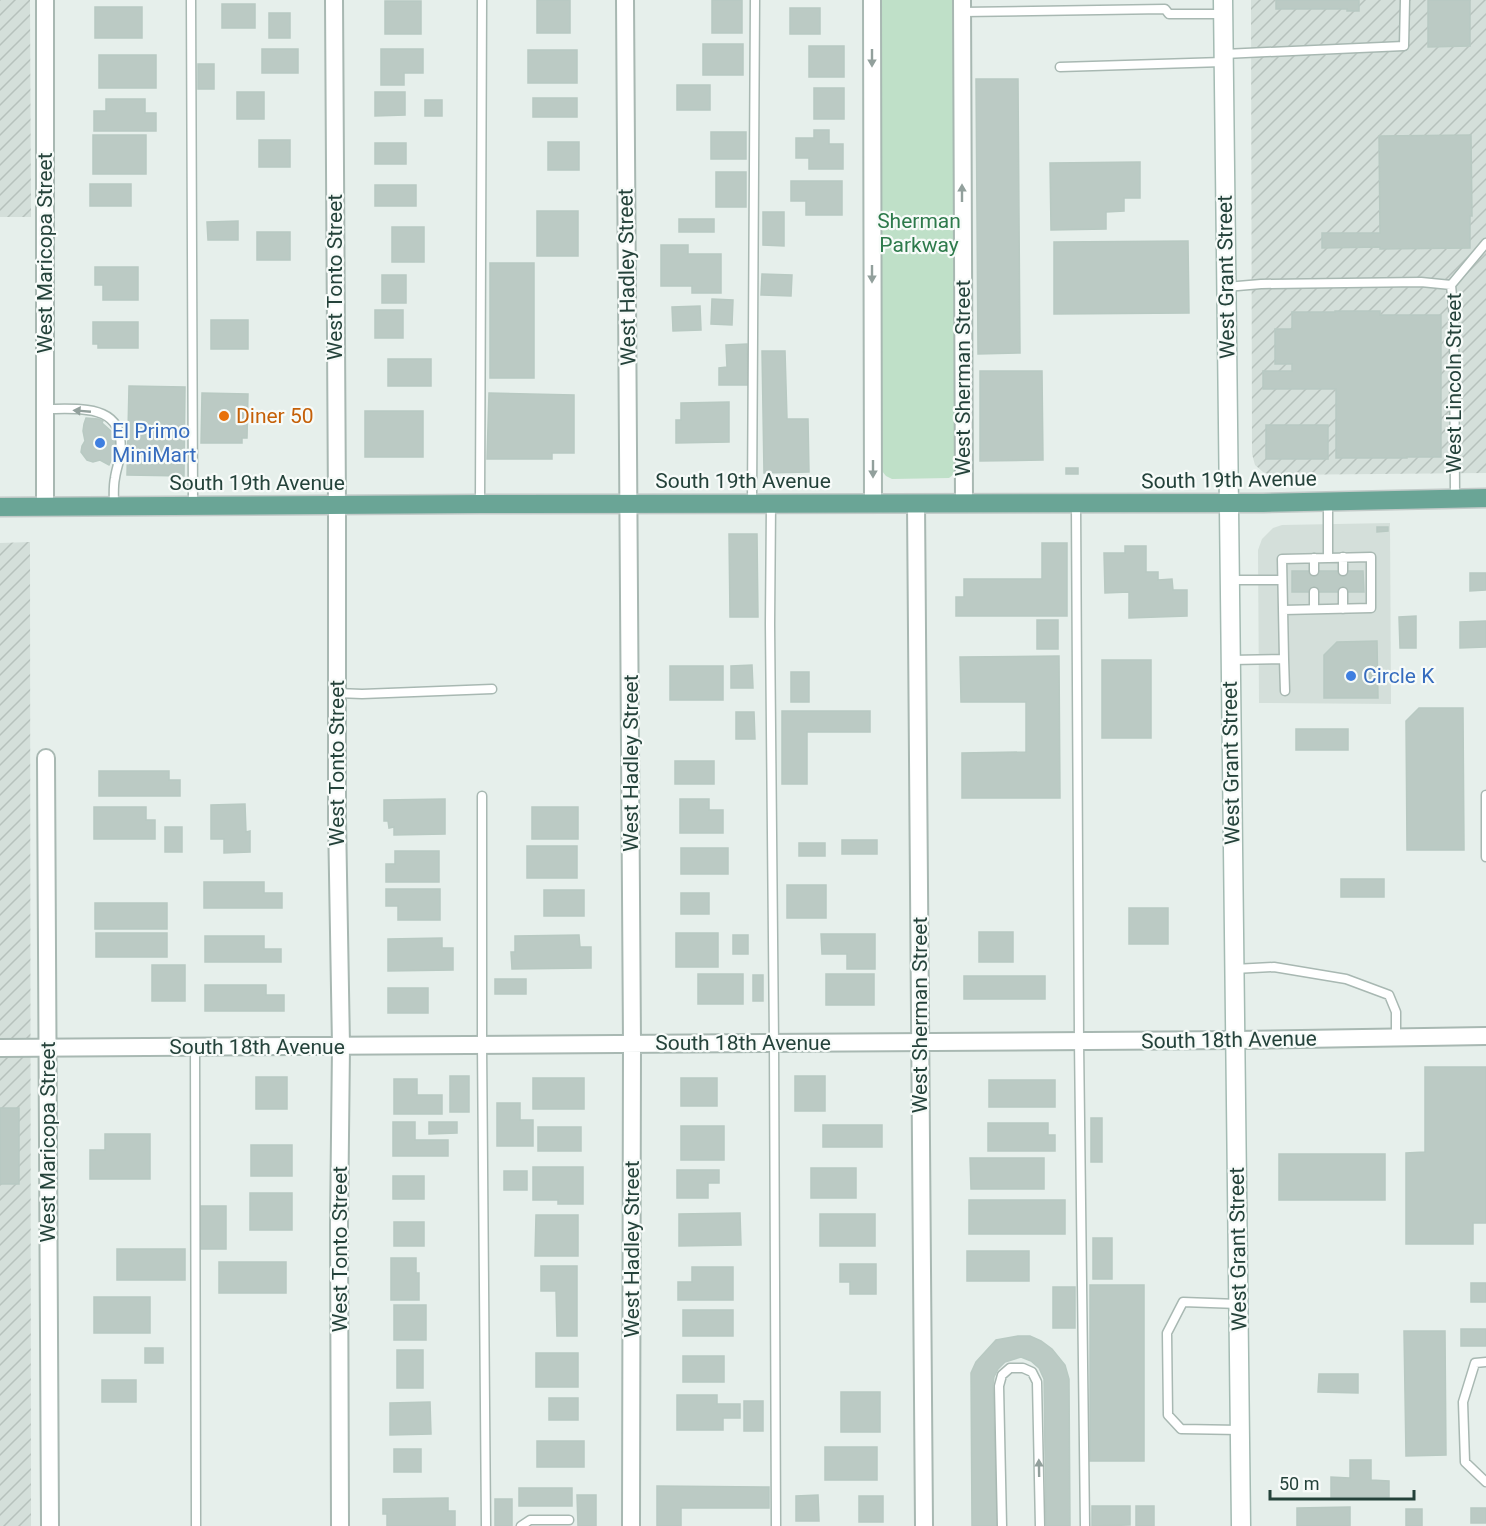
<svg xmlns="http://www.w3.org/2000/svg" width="1486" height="1526" viewBox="0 0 1486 1526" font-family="Roboto,sans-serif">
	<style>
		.built { fill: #d4dfda }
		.industrial { fill: url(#industrial-furrows) }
		.green { fill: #bfe0c8 }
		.building { fill: #bbcac4; stroke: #b8c9c2; stroke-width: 1.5 }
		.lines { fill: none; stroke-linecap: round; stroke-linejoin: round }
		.lane-casing { stroke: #a8b8b2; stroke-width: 11 }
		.street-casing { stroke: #a8b8b2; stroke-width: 20 }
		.secondary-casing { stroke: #a4bbb3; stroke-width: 21 }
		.primary-casing { stroke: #c2cac8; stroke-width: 21 }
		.lane { stroke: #fff; stroke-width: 8 }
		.street { stroke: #fff; stroke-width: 16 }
		.secondary { stroke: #fff; stroke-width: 18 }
		.primary { stroke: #6aa596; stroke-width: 18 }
		.oneway { fill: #92a09c }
		.food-dot { fill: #e8710a; stroke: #f7fbf9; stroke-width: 2 }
		.shop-dot { fill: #3f7fe0; stroke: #f7fbf9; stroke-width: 2 }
		.labels { text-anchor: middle; stroke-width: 4.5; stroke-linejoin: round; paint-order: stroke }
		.park-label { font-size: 21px; fill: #2d7a4b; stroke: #f7fbf9 }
		.street-label { font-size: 21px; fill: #24423a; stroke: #f7fbf9 }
		.food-label { font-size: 21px; fill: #c56008; stroke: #f7fbf9; text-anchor: start }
		.shop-label { font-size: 21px; fill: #366cbe; stroke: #f7fbf9; text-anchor: start }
	</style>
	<defs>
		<pattern id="industrial-furrows" width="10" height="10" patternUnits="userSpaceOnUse" patternTransform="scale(1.5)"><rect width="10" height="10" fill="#d4dfda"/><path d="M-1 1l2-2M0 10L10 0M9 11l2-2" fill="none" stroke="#b6c1bc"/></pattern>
	</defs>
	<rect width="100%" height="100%" fill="#e6efeb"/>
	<!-- built -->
	<path class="built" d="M1390 523 1391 704 1259 703 1258 550 1262 539 1273 528 1282 525Z"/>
	<!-- industrial -->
	<path class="industrial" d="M0 0H30L31 217H0Z
		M1251 0H1486V473L1271 475 1263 472 1255 465 1252 454Z
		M30 542 31 1526H0V543Z"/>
	<!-- green -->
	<path class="green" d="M881 0H955L957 467 954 474 949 478 892 479 886 476 882 471Z"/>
	<!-- building -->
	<path class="building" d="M537 0H570V33H537Z
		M712 0H742V33H712Z
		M1276 0H1359V11H1347V9H1276Z
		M1428 0H1470V46L1428 47Z
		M385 1H421V34H385Z
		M222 4H255V28H222Z
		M95 7H142V38H95Z
		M790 8H820V34H790Z
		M269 13H290V38H269Z
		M703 44H743V75H703Z
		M809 46H844V77H809Z
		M262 49H298V73H262Z
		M381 49H423V73H404V85H381Z
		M528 50H577V83H528Z
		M99 55H156V88H99Z
		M198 64H214V89H198Z
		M976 79H1018L1020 353 978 354Z
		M677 85H710V110H677Z
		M814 88H844V119H814Z
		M237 92H264V119H237Z
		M375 92H405V115L375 116Z
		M533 98H577V117H533Z
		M106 99H145V113H156V131H94V111H106Z
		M425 100H442V116H425Z
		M814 130H829V144H843V169H809V158H796V138H814Z
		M711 132H746V159H711Z
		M93 135H146V174H93Z
		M1471 135 1472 216H1470V248L1380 249V247L1322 248V233H1380L1379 136Z
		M259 140H290V167H259Z
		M548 142H579V170H548Z
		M375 143H406V164H375Z
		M1140 162V198H1124V211L1106 212V229L1051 230 1050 163Z
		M716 172H746V207H716Z
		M791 181H842V215H806V201H791Z
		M90 184H131V206H90Z
		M375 185H416V206H375Z
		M537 211H578V256H537Z
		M763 212H784V246L763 245Z
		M679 219H714V232H679Z
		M238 221V240H208L207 222Z
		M392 227H424V262H392Z
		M257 232H290V260H257Z
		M1188 241 1189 313 1054 314V242Z
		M661 245H688V254H721V293H692V286H661Z
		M490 263H534V378H490Z
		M95 267H138V300H103V285H95Z
		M762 274 792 275 791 296 761 295Z
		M382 275H406V303H382Z
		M712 299 733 300 732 325 711 324Z
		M700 306 701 330 673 331 672 307Z
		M375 310H403V338H375Z
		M1335 311H1380V315H1441V457H1407V458H1336V389H1263V371H1292V364H1275V329H1292V312H1335Z
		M211 320H248V349H211Z
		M93 322H138V348H98V344H93Z
		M747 344 748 385H719V368L727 367 726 345Z
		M762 351H785L787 419H808L809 472 764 473Z
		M388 359H431V386H388Z
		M980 371H1042L1043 460 980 461Z
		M129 386 185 387 184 476 127 475Z
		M202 393 248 394 247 438H242V443H201Z
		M489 393 574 395V453H552V459H487Z
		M729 402V442L676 443V420H681V403Z
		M365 411H423V457H365Z
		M86 418 98 419 103 421 102 423 112 432 116 446 115 452 109 465 100 460 93 462 87 460 81 452 82 446 85 441 83 431 84 424Z
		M1266 425H1328V459H1266Z
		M1066 468H1078V474H1066Z
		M1377 527H1388V531L1377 532Z
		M729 534H757L758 617H730Z
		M1042 543H1067V616H956V597H964V579H1042Z
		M1125 546H1146V572H1158V580L1172 579 1173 590H1187V616L1129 618V592L1105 593 1104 553H1125Z
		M1292 571H1363L1364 592H1292Z
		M1470 573H1486V590L1470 591Z
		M1416 616V648H1400L1399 617Z
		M1037 620H1058V649H1037Z
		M1486 621V647L1460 648V622Z
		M1377 641 1378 698H1324V655L1337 642Z
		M1059 656 1060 798H962V753L1026 752V702H961L960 657Z
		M1102 660H1151V738H1102Z
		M752 665 753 688H731V666Z
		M670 666H723V700H670Z
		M791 672H809V702H791Z
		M1419 708H1463L1464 850H1407L1406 721Z
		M782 711H870V732H807V784H782Z
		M736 712H754L755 739H736Z
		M1296 729H1348V750H1296Z
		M675 761H714V784H675Z
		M99 771H169V780H180V796H99Z
		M445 799V834L394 835V827L389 828 388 821H384V800Z
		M680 799H709V810H723V833H680Z
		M245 804 246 832 250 831V852L224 853V839H211V805Z
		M94 807H146V820H155V839H94Z
		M532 807H578V839H532Z
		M165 827H182V852H165Z
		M842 840H877V854H842Z
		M799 843H825V856H799Z
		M527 846H577V878H527Z
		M681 848H728V874H681Z
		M395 851H439V882H386V864H395Z
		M1341 879H1384V897H1341Z
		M204 882H264V893H282V908H204Z
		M787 885H826V918H787Z
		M386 889H440V920H398V906H386Z
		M544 890H584V916H544Z
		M681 893H709V914H681Z
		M95 903H167V929H95Z
		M1129 908H1168V944H1129Z
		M979 932H1013V962H979Z
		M96 933H167V957H96Z
		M676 933H718V967H676Z
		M821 934H875V969H847V954H822Z
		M579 935 580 947H591V968L512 969 511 952H515V936Z
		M733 935H748V954H733Z
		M205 936H264V949H281V962H205Z
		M442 938V948H453V970L388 971V939Z
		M152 965H185V1001H152Z
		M698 974H743V1004H698Z
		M826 974H874V1005H826Z
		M753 975H763V1001H753Z
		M964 976H1045V999H964Z
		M495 979H526V994H495Z
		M205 985H266V995H284V1011H205Z
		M388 988H428V1013H388Z
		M1425 1067H1486V1223H1473V1244H1406V1153L1425 1152Z
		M450 1076H469V1112H450Z
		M795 1076H825V1111H795Z
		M256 1077H287V1109H256Z
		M533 1078H584V1109H533Z
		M681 1078H717V1106H681Z
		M394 1079H417V1095H442V1114H394Z
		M989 1080H1055V1107H989Z
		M497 1103H520V1120H533V1146H497Z
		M0 1108H19V1184H0Z
		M1091 1118H1102V1162H1091Z
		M393 1122H415V1140H448V1156H393Z
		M429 1122H457V1133L429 1134Z
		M988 1123H1048V1135H1055V1151H988Z
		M823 1125H882V1147H823Z
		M681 1126H724V1160H681Z
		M538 1127H581V1151H538Z
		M105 1134H150V1179H90V1150H105Z
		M251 1145H292V1176H251Z
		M1279 1154H1385V1200H1279Z
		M970 1158H1044V1189H971Z
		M533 1167H583V1204H558V1200H533Z
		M811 1168H856V1198H811Z
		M677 1170H719V1183H708V1198H677Z
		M504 1171H527V1190H504Z
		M393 1176H424V1199H393Z
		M250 1193H292V1230H250Z
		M969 1200H1065V1234H969Z
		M200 1206H226V1249H200Z
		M740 1213 741 1245 679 1246V1214Z
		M820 1214H875V1246H820Z
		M536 1215H578V1256H535Z
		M394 1222H424V1246H394Z
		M1093 1238H1112V1279H1093Z
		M117 1249H185V1280H117Z
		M967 1251H1029V1281H967Z
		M391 1258H416V1273H419V1300H391Z
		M219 1262H286V1293H219Z
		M840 1264H876V1294H850V1282H840Z
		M541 1266H577V1336H557L556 1291H541Z
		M692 1267H733V1300H678V1282H692Z
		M1471 1283H1486V1302H1471Z
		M1090 1285H1144V1461H1090Z
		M1053 1287H1075V1328H1053Z
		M94 1297H150V1333H94Z
		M394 1305H426V1340H394Z
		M683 1310H733V1336H683Z
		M1461 1329H1486V1346H1461Z
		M1404 1331H1445L1446 1455 1406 1456Z
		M1018 1336H1030L1041 1341 1052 1349 1065 1365 1069 1379 1070 1526H1046L1044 1379 1039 1368 1031 1361 1021 1357 1005 1362 998 1369 994 1377 993 1385 997 1526H972L971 1373 976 1362 996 1340Z
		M145 1348H163V1363H145Z
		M397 1350H423V1388H397Z
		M536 1353H578V1387H536Z
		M683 1356H724V1382H683Z
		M1319 1374H1358V1393L1318 1392Z
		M102 1380H136V1402H102Z
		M841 1392H880V1432H841Z
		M677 1395H717V1404H740V1418H723V1430H677Z
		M549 1398H578V1420H549Z
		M744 1401H763V1431H744Z
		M430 1402 431 1434 390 1435V1403Z
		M537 1441H584V1467H537Z
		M825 1447H877V1480H825Z
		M394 1449H421V1472H394Z
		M1350 1460H1371V1480L1389 1481V1497H1331V1477L1350 1478Z
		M657 1486 769 1487V1508H681V1526H657Z
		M519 1488H572V1506H519Z
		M577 1495H596V1526H578Z
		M818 1495 819 1521H796V1496Z
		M859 1496H883V1522H859Z
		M448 1498V1511H455V1526H387V1514H383V1499Z
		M495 1499H512V1526H495Z
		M1092 1506H1130V1525L1092 1526Z
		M1136 1506H1154V1526H1136Z
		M1350 1507V1526H1297V1508Z
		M1471 1508H1486V1523H1471Z
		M1406 1509H1422V1526H1406Z"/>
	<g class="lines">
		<!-- lane casing -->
		<g class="lane-casing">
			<path id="lane" d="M191 0 193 506
				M962 12 1165 9 1169 14H1223
				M1224 54 1404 46 1405 0
				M1060 67 1223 62
				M1226 287 1261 284 1421 282 1451 285
				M45 409C81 409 127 403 120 455 119 463 116 470 115 478 113 487 114 497 114 506
				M1455 498 1454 318 1451 285 1486 243
				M480 504 482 0
				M752 504 755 0
				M771 504 770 624 774 1043 776 1526
				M1076 504 1079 1041 1085 1526
				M1314 571V558
				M1343 571V557
				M1229 580H1282
				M1314 592V609
				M1343 592V609
				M1283 610 1371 608V557L1328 558
				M1284 659 1285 691
				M1231 660 1284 659 1282 559 1328 558V501
				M337 693 362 694 492 689
				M1486 795V857
				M482 796V1045L486 1526
				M1234 969 1274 967 1346 979 1389 995 1396 1012V1037
				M195 1047 196 1526
				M1238 1304 1183 1302 1167 1333 1168 1415 1181 1429 1240 1430
				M1486 1362 1475 1363 1463 1402 1465 1462 1486 1482
				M521 1526 530 1520H569
				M1002 1526 999 1386 1002 1375 1010 1368H1023L1032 1372 1037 1382 1040 1526"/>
		</g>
		<!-- street casing -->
		<g class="street-casing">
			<path id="street" d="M334 0 337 506V818L341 1046 339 1225 340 1526
				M625 0 632 1044 631 1526
				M872 0 873 503
				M962 0 964 503
				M916 503 924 1526
				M45 506V0
				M46 758 50 1526
				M0 1048 1235 1040 1486 1036"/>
		</g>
		<!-- secondary casing -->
		<g class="secondary-casing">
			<path id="secondary" d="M1223 0 1241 1526"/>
		</g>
		<!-- primary casing -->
		<g class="primary-casing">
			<path id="primary" d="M0 507 480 504 1263 503 1486 498"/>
		</g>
		<!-- lane -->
		<use href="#lane" class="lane"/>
		<!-- street -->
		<use href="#street" class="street"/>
		<!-- secondary -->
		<use href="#secondary" class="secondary"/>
		<!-- primary -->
		<use href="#primary" class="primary"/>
	</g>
	<!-- one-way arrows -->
	<defs><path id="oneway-solid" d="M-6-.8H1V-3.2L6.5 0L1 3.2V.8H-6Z" transform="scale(1.5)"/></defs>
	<g class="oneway">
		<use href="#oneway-solid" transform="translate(872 58) rotate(90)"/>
		<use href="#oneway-solid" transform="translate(962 193) rotate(-90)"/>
		<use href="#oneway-solid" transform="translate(872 274) rotate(90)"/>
		<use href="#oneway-solid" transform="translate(82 411) rotate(-175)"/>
		<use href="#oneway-solid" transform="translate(873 469) rotate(90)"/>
		<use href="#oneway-solid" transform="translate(1039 1468) rotate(-91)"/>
	</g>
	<!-- markers -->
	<circle class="food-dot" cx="224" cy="416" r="6"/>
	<g class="shop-dot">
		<circle cx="100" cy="443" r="6"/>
		<circle cx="1351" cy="676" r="6"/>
	</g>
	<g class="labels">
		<!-- park labels -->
		<g class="park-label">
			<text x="919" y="228">Sherman<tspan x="919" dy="24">Parkway</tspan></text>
		</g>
		<!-- street labels -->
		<g class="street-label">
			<text transform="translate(45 253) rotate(-90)" y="7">West Maricopa Street</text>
			<text transform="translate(335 277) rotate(-90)" y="7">West Tonto Street</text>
			<text transform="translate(627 277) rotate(-91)" y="7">West Hadley Street</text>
			<text transform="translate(1226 277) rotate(-91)" y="7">West Grant Street</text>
			<text transform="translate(963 378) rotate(-90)" y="7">West Sherman Street</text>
			<text transform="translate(1454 383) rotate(-90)" y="7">West Lincoln Street</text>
			<text transform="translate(1229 480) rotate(-1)" y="7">South 19th Avenue</text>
			<text x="743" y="488">South 19th Avenue</text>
			<text x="257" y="490">South 19th Avenue</text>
			<text transform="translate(337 763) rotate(-90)" y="7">West Tonto Street</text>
			<text transform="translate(631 763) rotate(-90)" y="7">West Hadley Street</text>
			<text transform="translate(1231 763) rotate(-91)" y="7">West Grant Street</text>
			<text transform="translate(920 1015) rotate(-90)" y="7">West Sherman Street</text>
			<text transform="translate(1229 1040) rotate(-1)" y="7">South 18th Avenue</text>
			<text x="743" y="1050">South 18th Avenue</text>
			<text x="257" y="1054">South 18th Avenue</text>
			<text transform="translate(48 1142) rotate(-90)" y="7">West Maricopa Street</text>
			<text transform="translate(340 1249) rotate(-90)" y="7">West Tonto Street</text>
			<text transform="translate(632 1249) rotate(-90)" y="7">West Hadley Street</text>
			<text transform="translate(1238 1249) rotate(-91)" y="7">West Grant Street</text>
		</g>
		<!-- food labels -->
		<g class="food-label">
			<text x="236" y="423">Diner 50</text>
		</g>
		<!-- shop labels -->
		<g class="shop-label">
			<text x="112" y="438">El Primo<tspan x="112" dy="24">MiniMart</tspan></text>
			<text x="1363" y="683">Circle K</text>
		</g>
	</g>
	<!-- scale -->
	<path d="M1270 1490v9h144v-9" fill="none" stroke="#24423a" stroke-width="3"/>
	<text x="1279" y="1490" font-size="18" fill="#24423a" stroke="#f7fbf9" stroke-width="4.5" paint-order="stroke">50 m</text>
</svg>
